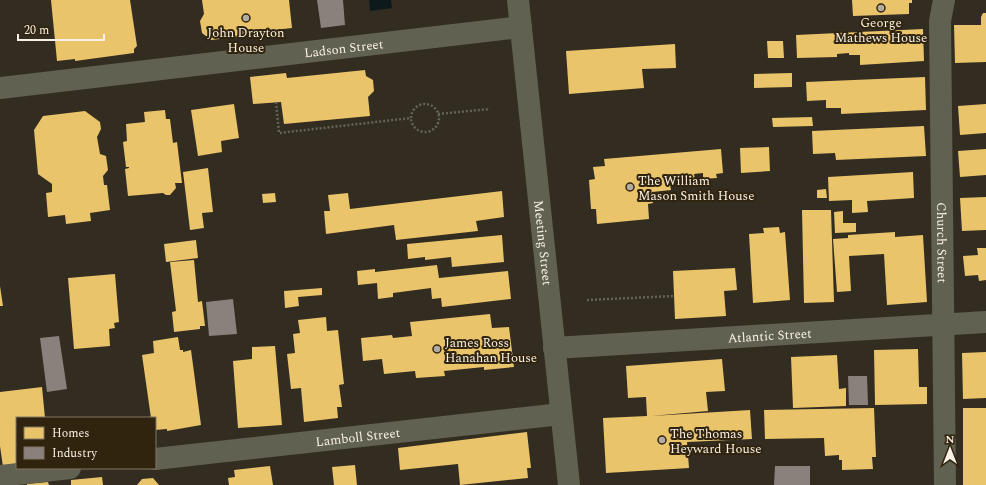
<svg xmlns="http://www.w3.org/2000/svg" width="986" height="485" viewBox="0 0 986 485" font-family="Spectral,serif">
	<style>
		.water { fill: #0d191b }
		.homes { fill: #e9c46a }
		.industry { fill: #8a817c }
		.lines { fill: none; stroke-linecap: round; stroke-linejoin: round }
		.path { stroke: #646457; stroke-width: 2.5; stroke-dasharray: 2 2; stroke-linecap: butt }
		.minor { stroke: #606150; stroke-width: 22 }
		.poi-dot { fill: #b4aca0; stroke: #31240f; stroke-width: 1.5 }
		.labels { text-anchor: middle; stroke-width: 4; stroke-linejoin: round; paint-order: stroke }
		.poi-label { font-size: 13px; fill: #f9f1e4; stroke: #31240f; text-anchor: start }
		.street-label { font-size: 13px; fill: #f9f1e4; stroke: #31240f }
	</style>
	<rect width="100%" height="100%" fill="#332c21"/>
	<!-- water -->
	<path class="water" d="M369 0H391L392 8 370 11Z"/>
	<!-- homes -->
	<path class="homes" d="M51 0H130L137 46 134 49V53L75 61V59L57 61Z
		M202 0H289L292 28 274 30V33L211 40 202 33 200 21 204 14Z
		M852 0H912V3H909V14L853 16Z
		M983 13H986V62L955 63 954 25H981V17Z
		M923 29 924 61 860 65V55H849V53L837 54V57L797 58 796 35Z
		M767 41H783L784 58H768Z
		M675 44 676 68 642 69 644 88 569 94 566 51Z
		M365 70 366 76 373 80 374 91 368 97 370 116 284 124 281 102 253 104 250 77 286 73 287 78Z
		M792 73V87L754 88V74Z
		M925 77 926 110 841 114V108H826V100L807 101 806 82Z
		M234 104 239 138 221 141 222 152 198 156 191 110Z
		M986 104V133L960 135 958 106Z
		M165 110 166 119H170L173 143 177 142 182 183H175L176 188 170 195H166L163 193 128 196 125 169 129 168V167H126L123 142 127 141 126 124 145 122 144 112Z
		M85 111 100 122 101 129 97 137 100 154 106 156 108 170 103 176 104 185H107L110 210 90 213 91 221 66 224 65 215 48 217 46 193 52 192V184L38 174 34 130 43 116Z
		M812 117 813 126 773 127 772 118Z
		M924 126 926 156 836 160 835 153 813 154 812 131Z
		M769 147 770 171 741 173 740 148Z
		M721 149 723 173 716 174 717 178 703 179V173L694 174 695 180 681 181 680 176H673L674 184H670L671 190 652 192 653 203 648 204 649 219 597 224 596 209H591L589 180 595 179 593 167 605 166 604 159Z
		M986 149V175L960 177 958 151Z
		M208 168 213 212 202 213 204 228 190 230 183 172Z
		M913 172 914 198 867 201 868 212 852 213V200L829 201 828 177Z
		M826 189 827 198H817V190Z
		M502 191 504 217 476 221 478 231 396 240 394 225 326 234 324 211H330L328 195 348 193 350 209Z
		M275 193 276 202 263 203 262 194Z
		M986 197V230L962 231 960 198Z
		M802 210H831L834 302 804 303Z
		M843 211V223H856V232L835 233 834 212Z
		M779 227 780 233 785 232 790 300 753 303 749 234 764 233 763 228Z
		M895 232V237L923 235 927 302 887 305 884 254 849 256 851 291 837 292 833 239 848 238V235Z
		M502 235 504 262 452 267 451 257 425 260V257L408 259 407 244Z
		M196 240 198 258 166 262 164 244Z
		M977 248H986V280L979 281 978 275 965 276 963 256 978 255Z
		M194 260 198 302 202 301 205 326H200V329L174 332 172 312 176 311 170 262Z
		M437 265 439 278 508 271 511 299 442 307 441 298 432 299 431 288 393 293V297L378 299 377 283 358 285 357 271 375 269V272Z
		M735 268 737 290 724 291 726 316 675 319 673 271Z
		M115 274 119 322 114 323 115 328 109 329 110 346 74 349 68 278Z
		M0 286 3 306H0Z
		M322 288V295L298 297 299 306 285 308 284 291Z
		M490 314 492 328 509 327 514 367 484 370V367L444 371 445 376 416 378 415 371 384 374 382 359 363 361 361 338 392 335 393 338 412 336 410 322Z
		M326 317 327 331 338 330 344 384 339 385 342 407H337L338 418 304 422 301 388 291 389 287 354 295 353 293 334 300 333 298 320Z
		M178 337 180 350H183V352L191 350 201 425 167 431V429L155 430V418H151L142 355 154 353 153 341Z
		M275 346 282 425 238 428 233 361 252 359V347Z
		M918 349 919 387H927V404L875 405 874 350Z
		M986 352V398L963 399 962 353Z
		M837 355 839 389 846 388V406L793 408 791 357Z
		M722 359 725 391 706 392 708 411 651 416 750 410 752 439 687 442 689 468 606 473 603 418 647 416 646 397 628 398 626 366Z
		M42 387 45 418H17V466L3 467 0 446V392Z
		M874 408 876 457H872L873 469 842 470V460H839V455L825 456 824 438 765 439 764 410Z
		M963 408H986V485H963Z
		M527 432 531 468H527L528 478 460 485 458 464 400 470 398 448Z
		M355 465 357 485H334L332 467Z
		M270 466 273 485H229L228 478 235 477 234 470Z
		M102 477 103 485H71V480Z
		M153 478 159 485H137L142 479Z
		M48 482 49 485H27V484Z"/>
	<!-- industry -->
	<path class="industry" d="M317 0H343L345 25 321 28Z
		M233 299 237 334 209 336 206 302Z
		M59 336 67 389 47 392 40 338Z
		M848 376H867L868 405H849Z
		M775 466H810V485H774Z"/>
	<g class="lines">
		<!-- path -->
		<path class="path" d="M276 102 279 133 411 118
			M411 118a14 14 0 1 1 28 0a14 14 0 1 1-28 0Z
			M438 114 490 109
			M587 300 674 296"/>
		<!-- minor -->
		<g class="minor">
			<path id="s1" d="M518 0 569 485"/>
			<path id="s2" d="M944 0 940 21 945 485"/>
			<path id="s3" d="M0 88 521 27"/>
			<path id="s4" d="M554 348 986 322"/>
			<path id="s5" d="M155 459 561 414"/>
			<path d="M0 476 70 468"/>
		</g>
	</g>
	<!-- markers -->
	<g class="poi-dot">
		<circle cx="881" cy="8" r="4"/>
		<circle cx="246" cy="18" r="4"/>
		<circle cx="630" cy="187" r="4"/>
		<circle cx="437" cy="349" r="4"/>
		<circle cx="662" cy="440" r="4"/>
	</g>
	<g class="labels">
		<!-- poi labels -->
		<g class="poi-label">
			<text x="881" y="27" text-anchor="middle">George<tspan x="881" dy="15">Mathews House</tspan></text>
			<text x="246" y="37" text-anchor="middle">John Drayton<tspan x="246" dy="15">House</tspan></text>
			<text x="638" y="185">The William<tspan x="638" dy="15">Mason Smith House</tspan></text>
			<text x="445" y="347">James Ross<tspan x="445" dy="15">Hanahan House</tspan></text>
			<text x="670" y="438">The Thomas<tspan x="670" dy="15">Heyward House</tspan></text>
		</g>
		<!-- street labels -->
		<g class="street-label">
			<text dy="5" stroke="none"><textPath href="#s3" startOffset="346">Ladson Street</textPath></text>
			<text dy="5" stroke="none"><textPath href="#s2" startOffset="243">Church Street</textPath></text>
			<text dy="5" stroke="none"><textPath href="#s1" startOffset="244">Meeting Street</textPath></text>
			<text dy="5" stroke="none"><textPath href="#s4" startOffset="216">Atlantic Street</textPath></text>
			<text dy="5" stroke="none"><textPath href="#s5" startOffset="204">Lamboll Street</textPath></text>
		</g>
	</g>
	<!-- legend -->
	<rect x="16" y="417" width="140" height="52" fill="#31240f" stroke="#817664"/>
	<rect x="24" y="427" width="20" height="12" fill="#e9c46a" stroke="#817664"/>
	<text x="52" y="437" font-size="12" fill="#f9f1e4">Homes</text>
	<rect x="24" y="447" width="20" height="12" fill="#8a817c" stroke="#817664"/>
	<text x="52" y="457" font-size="12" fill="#f9f1e4">Industry</text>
	<!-- north arrow -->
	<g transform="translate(950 449)" stroke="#31240f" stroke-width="3" paint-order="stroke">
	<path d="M0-3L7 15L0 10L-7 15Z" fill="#f9f1e4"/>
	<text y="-6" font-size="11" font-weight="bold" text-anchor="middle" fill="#f9f1e4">N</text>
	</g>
	<!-- scale -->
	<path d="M18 34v6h86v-6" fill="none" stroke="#f9f1e4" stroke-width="2"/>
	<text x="24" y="34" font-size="12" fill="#f9f1e4" stroke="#31240f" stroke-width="3" paint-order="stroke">20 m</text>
</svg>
